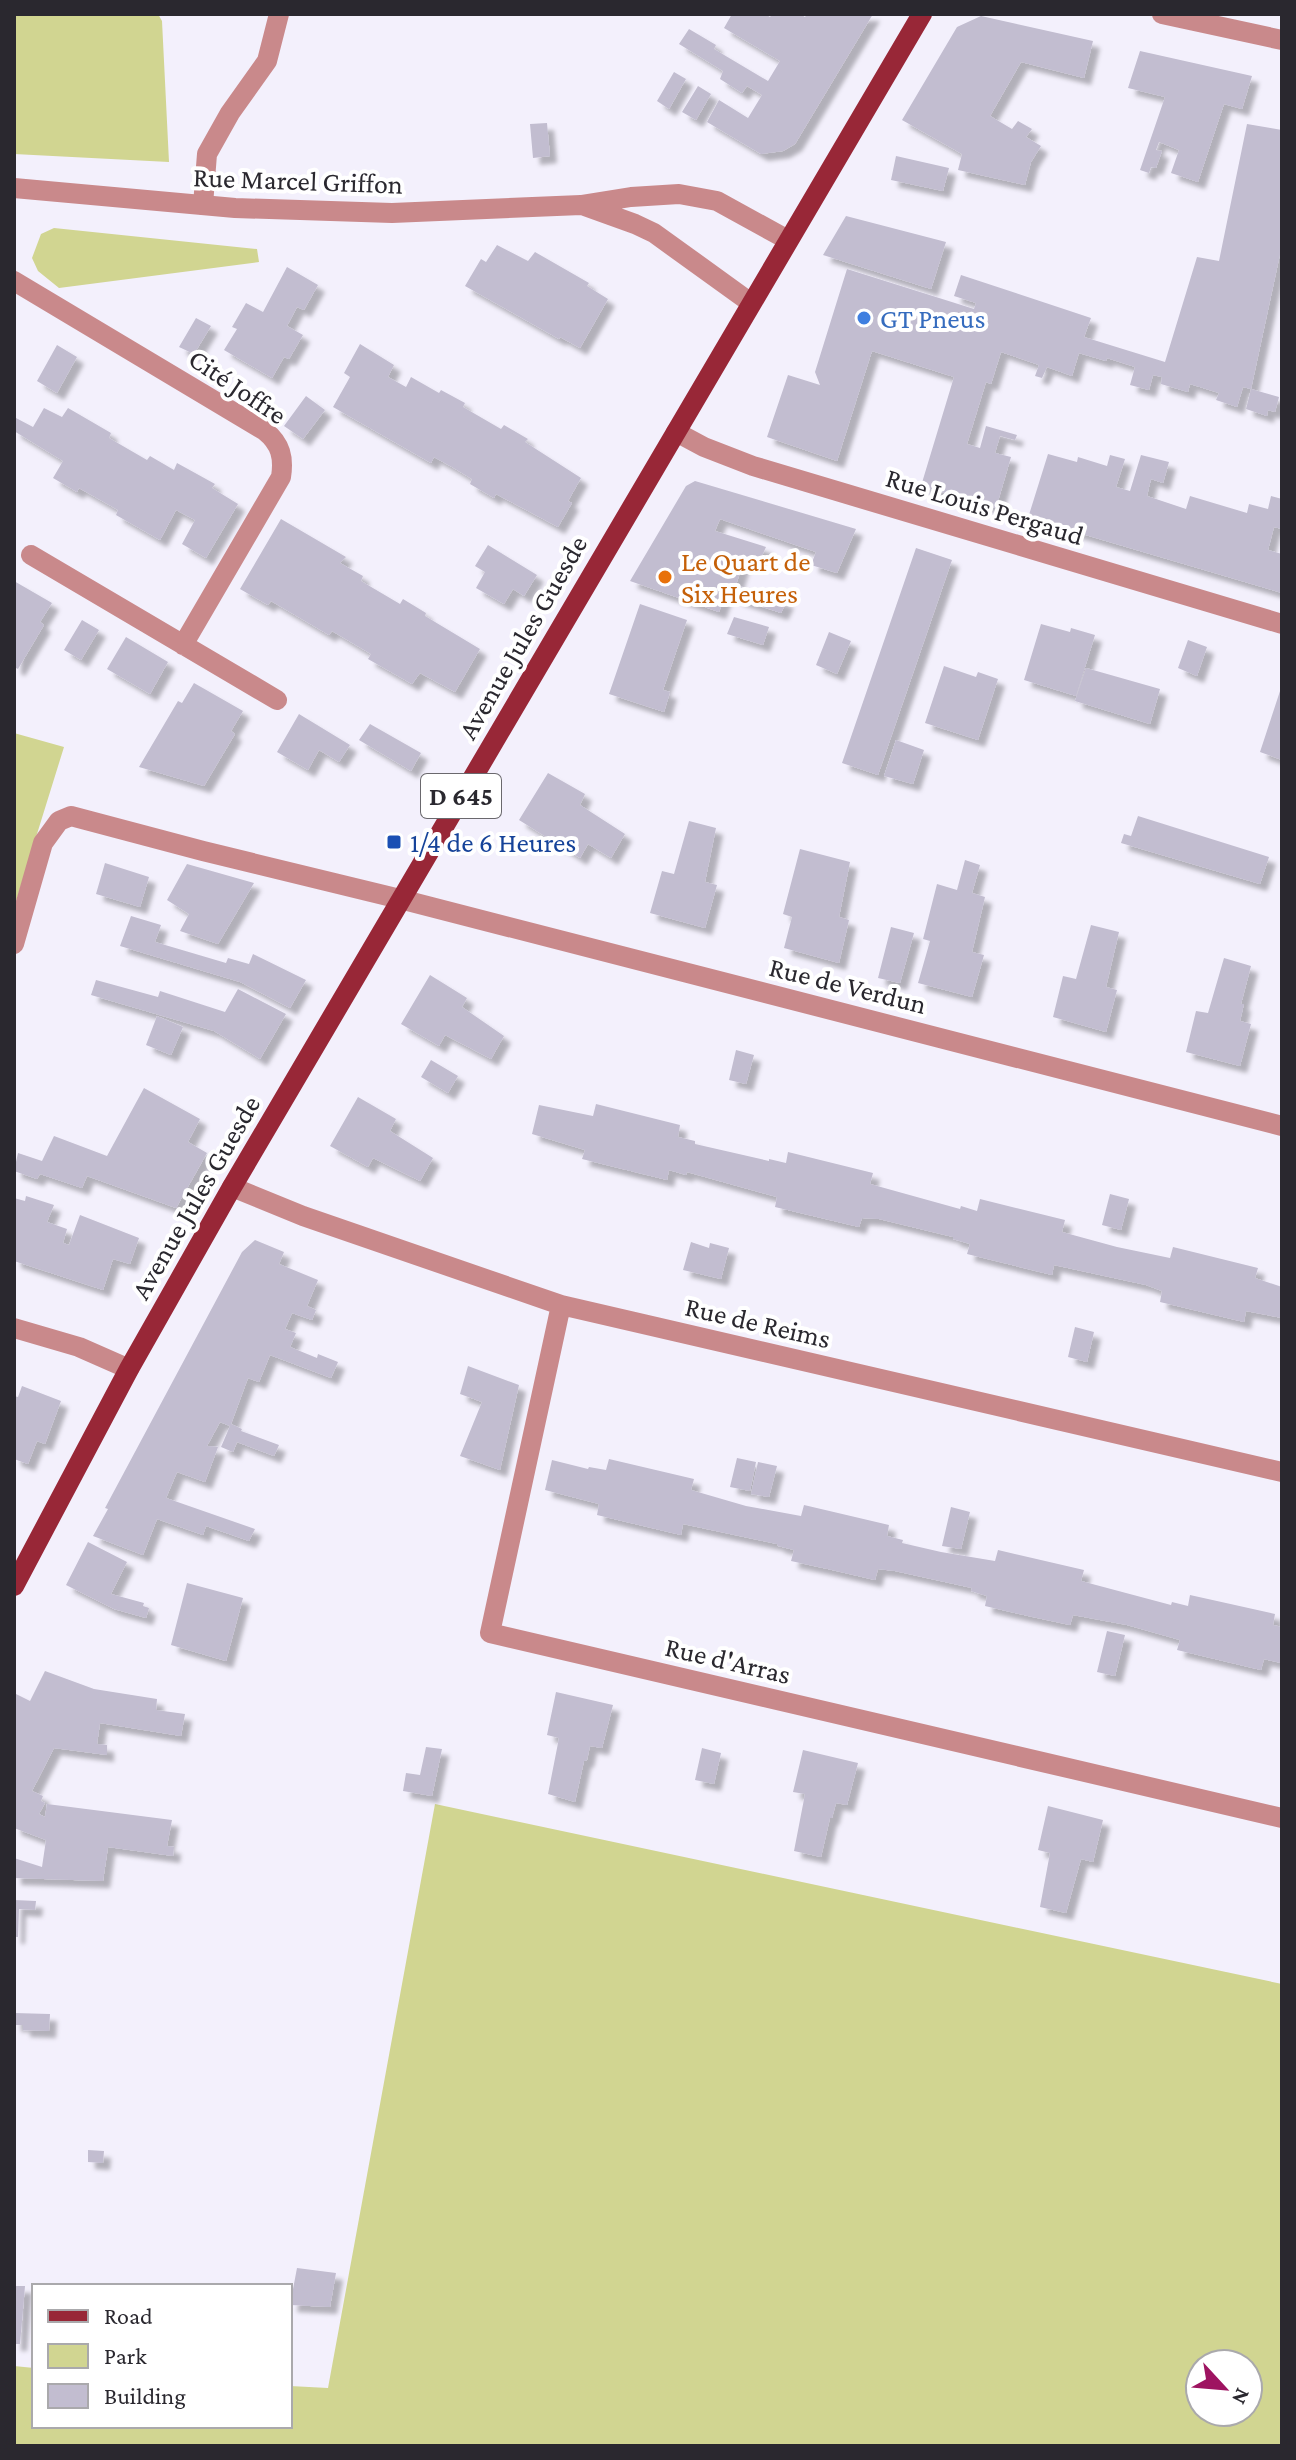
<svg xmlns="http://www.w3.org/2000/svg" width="1296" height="2460" viewBox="0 0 1296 2460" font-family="'Crimson Pro',serif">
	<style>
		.green { fill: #d1d591; fill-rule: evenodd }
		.building { fill: #c2bdd0; filter: url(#shadow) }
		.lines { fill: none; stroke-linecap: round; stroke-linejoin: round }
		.lane { stroke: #c9898b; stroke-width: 20 }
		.street { stroke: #c9898b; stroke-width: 20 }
		.primary { stroke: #982737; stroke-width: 20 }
		.shop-dot { fill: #3f7fe0; stroke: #fff; stroke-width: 3 }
		.food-dot { fill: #e8710a; stroke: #fff; stroke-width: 3 }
		.transit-dot { fill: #1a4fb4; stroke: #fff; stroke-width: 3 }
		.labels { text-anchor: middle; stroke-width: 8; stroke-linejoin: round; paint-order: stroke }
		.shield { fill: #fff; stroke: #6a686d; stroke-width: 2 }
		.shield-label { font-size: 26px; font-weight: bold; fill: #2a282f }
		.street-label { font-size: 28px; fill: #2a282f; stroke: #fff }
		.shop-label { font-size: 28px; fill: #366cbe; stroke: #fff; text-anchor: start }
		.food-label { font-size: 28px; fill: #c56008; stroke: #fff; text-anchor: start }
		.transit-label { font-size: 28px; fill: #164399; stroke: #fff; text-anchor: start }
	</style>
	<defs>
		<filter id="shadow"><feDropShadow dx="7" dy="7" stdDeviation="2" flood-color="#0004"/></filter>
	</defs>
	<rect width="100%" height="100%" fill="#f3f0fc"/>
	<!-- green -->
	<path class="green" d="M14 14H158L162 21 169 162 14 154Z
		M54 228 257 249 259 262 59 288 38 271 32 258 41 234Z
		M14 733 64 747 14 908Z
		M435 1804 1282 1984V2446H14V2366L34 2368V2426H290V2386L328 2388ZM1200 2364H1248V2412H1200Z"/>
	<!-- building -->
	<path class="building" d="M732 14H765L770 17 772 14H800L805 17 807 14H873L795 144 783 151 761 154 707 122 719 100 748 118 762 95 747 86 742 93 720 79 723 71 679 44 689 29 716 45 714 49 768 81 780 61 724 28Z
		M981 16 1093 41 1084 78 1021 62 990 116 1012 129 1018 121 1032 129 1026 137 1041 146 1031 162 1025 185 958 170 962 154 902 120 957 27Z
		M1140 51 1252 76 1242 109 1224 104 1198 182 1171 173 1179 150 1159 142 1156 150 1162 151 1156 168 1151 167 1149 173 1140 170 1165 97 1128 88Z
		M674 72 686 79 669 109 657 101Z
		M698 86 711 94 696 120 682 112Z
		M547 123 550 156 533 158 530 124Z
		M1247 124 1282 130V245L1251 389 1279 397 1275 412 1268 410 1267 416 1246 409 1251 389 1243 387 1237 407 1216 400 1219 393 1190 384 1188 392 1161 384 1162 377 1153 375 1149 390 1130 385 1135 367 1107 358 1106 361 1079 353 1072 376 1047 367 1042 378 1035 376 1039 365 1001 352 991 384 986 382 967 444 980 448 986 426 1017 435 1015 440 1000 436 995 453 1011 457 996 508 921 486 954 377 872 351 837 461 767 437 788 375 820 385 815 372 847 269 974 309 976 303 954 296 961 275 1091 318 1084 337 1165 362 1197 257 1219 261Z
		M896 156 949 168 943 191 891 180Z
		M846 216 946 242 931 289 823 255Z
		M497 245 528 261 535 252 589 283 587 286 608 299 580 348 560 337 559 339 465 286 481 259 486 262Z
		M287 267 318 285 304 310 297 307 287 326 303 335 289 359 284 357 272 378 224 350 237 329 232 327 246 303 263 312Z
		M196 318 211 326 194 354 179 347Z
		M360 344 394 365 388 377 406 387 411 377 439 393 441 390 465 403 463 407 501 429 504 425 528 439 525 442 581 478 568 501 572 503 558 527 496 494 494 498 470 484 472 479 452 467 434 457 431 463 333 407 350 377 344 373Z
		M57 345 77 357 57 393 37 381Z
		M306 396 325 410 303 439 284 426Z
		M44 408 62 417 68 408 111 433 109 438 147 460 150 456 174 470 177 463 215 484 212 488 238 504 206 558 182 544 195 520 176 510 160 540 116 515 118 510 79 488 77 492 53 478 63 461 14 431 16 418 33 427Z
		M1048 454 1077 462 1078 457 1107 466 1110 455 1125 459 1116 487 1130 491 1141 455 1169 462 1163 483 1151 479 1147 496 1186 509 1190 496 1247 513 1249 504 1268 509 1271 496 1282 499V529L1274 527 1268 550 1282 554V593L1028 518Z
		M695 481 856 529 837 573 811 565 816 552 720 519 715 531 766 547 759 562 745 557 736 585 787 601 781 613 735 598 736 593 727 591 719 612 630 581 686 486Z
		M281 519 346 557 340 563 363 576 361 581 400 604 403 599 426 613 425 616 480 649 455 692 420 673 412 684 368 659 371 654 332 631 329 635 271 601 268 605 240 589Z
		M488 545 537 575 524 596 513 589 504 604 476 588 485 572 475 566Z
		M916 548 952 560 878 775 842 763Z
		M14 581 52 603 40 622 44 625 18 669 14 667Z
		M640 604 687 620 663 690 670 692 664 712 609 694Z
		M734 617 769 627 763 645 727 634Z
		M82 620 99 630 81 660 64 650Z
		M1041 624 1070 632 1071 628 1095 635 1076 696 1024 680Z
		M829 632 851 641 837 674 816 665Z
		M126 637 168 662 150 694 107 669Z
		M1188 640 1207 647 1197 676 1178 668Z
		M944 666 976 677 978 672 998 679 978 740 925 723Z
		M1086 668 1160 689 1150 724 1075 701Z
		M194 683 243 711 231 731 235 734 204 786 139 767 178 701 182 703Z
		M1281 688H1282V760L1260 752Z
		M299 714 350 745 339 762 319 750 308 770 277 752Z
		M370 724 421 753 411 771 359 740Z
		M896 740 924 750 913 784 884 776Z
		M548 773 585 794 580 805 625 834 611 858 588 844 580 858 519 820Z
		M1138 816 1269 857 1260 884 1121 843 1124 834 1131 836Z
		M689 821 716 828 705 882 717 885 705 928 650 913 662 871 674 874Z
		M800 849 850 862 839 917 849 920 839 963 784 948 792 917 783 914Z
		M965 860 980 865 972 893 985 897 972 952 984 955 972 997 918 983 930 941 923 939 937 884 957 890Z
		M105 863 149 877 140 907 96 894Z
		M187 864 254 883 218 944 180 931 189 914 167 900Z
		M131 916 161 925 155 942 226 963 228 958 249 964 253 954 306 980 290 1008 240 982 120 946Z
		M1091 925 1119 932 1106 987 1117 990 1106 1032 1053 1017 1063 976 1076 979Z
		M891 927 914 933 900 983 878 978Z
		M1224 958 1251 966 1241 1004H1244L1240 1021 1251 1024 1240 1066 1186 1052 1196 1011 1208 1013Z
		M430 975 467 998 462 1007 504 1036 491 1059 445 1035 439 1046 401 1024Z
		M96 980 158 997 160 991 225 1012 238 989 286 1014 260 1059 214 1031 91 995Z
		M157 1016 183 1027 171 1055 146 1045Z
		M736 1050 754 1055 746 1084 729 1080Z
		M431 1060 458 1076 448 1093 421 1077Z
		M144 1088 200 1119 188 1142 207 1153 176 1208 87 1176 82 1188 40 1174 37 1179 14 1171 18 1153 42 1161 54 1136 107 1156Z
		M358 1097 396 1119 390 1131 433 1158 420 1181 373 1158 368 1167 330 1146Z
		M596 1104 680 1125 678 1137 695 1141V1144L769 1161V1159L786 1163 788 1152 873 1173 870 1184 960 1209 961 1206 977 1211 980 1199 1065 1220 1062 1232 1117 1247 1170 1258 1173 1247 1258 1268 1255 1278 1282 1287V1318L1246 1311 1244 1322 1160 1302 1162 1291 1146 1285 1054 1265 1052 1275 967 1254 970 1244 953 1239V1237L879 1219 862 1218 859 1227 775 1207 777 1197 687 1172 686 1175 669 1170 667 1180 582 1159 585 1150 532 1134 539 1105 593 1116Z
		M1110 1194 1129 1199 1121 1230 1102 1225Z
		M26 1196 54 1205 47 1222 67 1229 63 1243 69 1245 80 1215 139 1238 130 1264 113 1259 103 1290 14 1261V1198L25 1201Z
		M255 1240 284 1252 279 1264 318 1280 307 1306 316 1310 312 1320 292 1313 285 1329 296 1333 290 1347 317 1358 318 1354 338 1362 331 1378 270 1355 259 1382 248 1378 231 1424 242 1429 241 1431 279 1445 274 1456 237 1442 233 1452 221 1447 230 1426 220 1422 207 1446 218 1447 205 1482 177 1472 166 1498 255 1529 249 1541 206 1526 203 1535 157 1519 143 1555 93 1536 108 1509 105 1508 242 1252Z
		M691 1242 709 1248 710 1243 729 1248 721 1279 683 1270Z
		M1075 1327 1094 1332 1087 1362 1068 1357Z
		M468 1366 519 1385 500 1470 460 1456 482 1402 460 1394Z
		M22 1386 61 1401 45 1444 37 1441 28 1464 14 1459V1396L18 1397Z
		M737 1458 756 1462 750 1491 730 1487Z
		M609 1459 694 1479 691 1490 746 1506 801 1516 804 1505 889 1525 887 1536 903 1540 902 1543 941 1552 995 1561 998 1550 1084 1570 1081 1581 1171 1605 1172 1602 1188 1606 1190 1595 1275 1614 1273 1625 1282 1627V1661L1281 1663 1264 1659 1261 1670 1177 1650 1180 1640 1127 1625 1073 1615 1070 1625 1028 1616 985 1606 987 1596 971 1591 972 1588 895 1571 878 1569 875 1580 832 1570 791 1561 794 1550 778 1546 777 1544 683 1524 681 1535 597 1515 599 1504 545 1490 552 1460 588 1469 589 1467 606 1470Z
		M758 1462 777 1466 769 1497 751 1494Z
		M951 1507 970 1512 961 1549 942 1546Z
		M88 1542 127 1562 111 1594 144 1603 143 1606 149 1608 146 1618 114 1609 66 1585Z
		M187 1583 243 1598 226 1661 171 1645Z
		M1107 1631 1125 1635 1115 1676 1097 1672Z
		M45 1671 94 1689 157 1699 156 1710 185 1714 181 1736 100 1723 97 1744 107 1745V1755L54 1748 32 1791 43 1796 41 1801 45 1803 39 1814 45 1817 47 1804 172 1820 167 1846 174 1847 173 1856 108 1847 103 1881 14 1878V1858L42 1867 46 1840 14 1828V1693L30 1701Z
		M556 1692 613 1705 602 1748 590 1746 587 1760 584 1761 575 1802 548 1794 559 1738 547 1735Z
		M426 1747 442 1749 432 1796 403 1791 406 1773 420 1775Z
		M702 1748 721 1753 714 1784 695 1780Z
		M803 1750 858 1763 847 1805 836 1803 832 1818H830L821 1857 794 1851 805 1794 793 1792Z
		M1048 1806 1103 1820 1093 1862 1081 1859 1066 1913 1040 1907 1050 1853 1038 1850Z
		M14 1900 36 1901 35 1910 19 1909 18 1937H14Z
		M14 2013 50 2014 49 2031 23 2030V2025H14Z
		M88 2150 104 2151 103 2163 88 2162Z
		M297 2268 336 2273 330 2307 290 2305Z
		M14 2286H25L20 2344H14Z"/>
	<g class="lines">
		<!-- lane -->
		<path class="lane" d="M203 205 207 154 230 113 267 61 279 14
			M14 944 43 843 59 821 71 816 203 851 400 899"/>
		<!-- street -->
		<path class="street" d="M1162 14 1282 40
			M14 188 235 208 392 213 581 205 631 197 679 194 717 201 788 240
			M585 206 635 224 654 233 751 303
			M14 281 265 431C281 444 284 458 281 477L183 645
			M676 432 704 447 753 466 1282 624
			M31 555 277 700
			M400 899 1282 1126
			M232 1187 303 1216 561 1305 1282 1472
			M561 1305 490 1633 1282 1818
			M14 1328 79 1347 129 1369"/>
		<!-- primary -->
		<path class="primary" d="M14 1586 129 1369 232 1187 922 14"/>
	</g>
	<!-- markers -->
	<circle class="shop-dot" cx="864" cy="318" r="8"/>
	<circle class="food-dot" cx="665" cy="577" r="8"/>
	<rect class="transit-dot" x="386" y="834" width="16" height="16" rx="4"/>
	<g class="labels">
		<!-- shield labels -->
		<rect class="shield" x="421" y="774" width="80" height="44" rx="6"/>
		<g class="shield-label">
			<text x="461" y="805">D 645</text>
		</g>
		<!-- street labels -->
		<g class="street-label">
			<text transform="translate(298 180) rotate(2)" y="10">Rue Marcel Griffon</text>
			<text transform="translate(238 386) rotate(34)" y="10">Cité Joffre</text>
			<text transform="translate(985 506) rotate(17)" y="10">Rue Louis Pergaud</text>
			<text transform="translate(522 637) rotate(-60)" y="10">Avenue Jules Guesde</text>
			<text transform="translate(848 985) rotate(14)" y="10">Rue de Verdun</text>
			<text transform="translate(195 1197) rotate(-60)" y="10">Avenue Jules Guesde</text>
			<text transform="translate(758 1322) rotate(13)" y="10">Rue de Reims</text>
			<text transform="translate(728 1660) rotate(13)" y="10">Rue d'Arras</text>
		</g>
		<!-- shop labels -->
		<g class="shop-label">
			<text x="880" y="328">GT Pneus</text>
		</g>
		<!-- food labels -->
		<g class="food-label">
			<text x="681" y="571">Le Quart de<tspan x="681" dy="32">Six Heures</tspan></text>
		</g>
		<!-- transit labels -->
		<g class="transit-label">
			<text x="410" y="852">1/4 de 6 Heures</text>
		</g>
	</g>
	<!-- border -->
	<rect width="1296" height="2460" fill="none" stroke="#2a282f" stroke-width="32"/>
	<!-- legend -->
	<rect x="32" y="2284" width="260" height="144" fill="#ffffff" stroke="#aaa9ac" stroke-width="2"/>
	<rect x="48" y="2310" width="40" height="12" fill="#982737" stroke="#aaa9ac" stroke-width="2"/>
	<text x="104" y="2324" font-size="24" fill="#2a282f">Road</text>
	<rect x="48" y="2344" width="40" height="24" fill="#d1d591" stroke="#aaa9ac" stroke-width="2"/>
	<text x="104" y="2364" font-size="24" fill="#2a282f">Park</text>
	<rect x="48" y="2384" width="40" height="24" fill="#c2bdd0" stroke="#aaa9ac" stroke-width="2"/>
	<text x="104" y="2404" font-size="24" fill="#2a282f">Building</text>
	<!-- north arrow -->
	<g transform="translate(1224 2388) rotate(116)"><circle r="38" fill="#ffffff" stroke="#aaa9ac" stroke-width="2"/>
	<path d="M0-6L14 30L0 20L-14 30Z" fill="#9e1461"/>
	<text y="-12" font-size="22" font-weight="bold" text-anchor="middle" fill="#2a282f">N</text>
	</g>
</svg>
